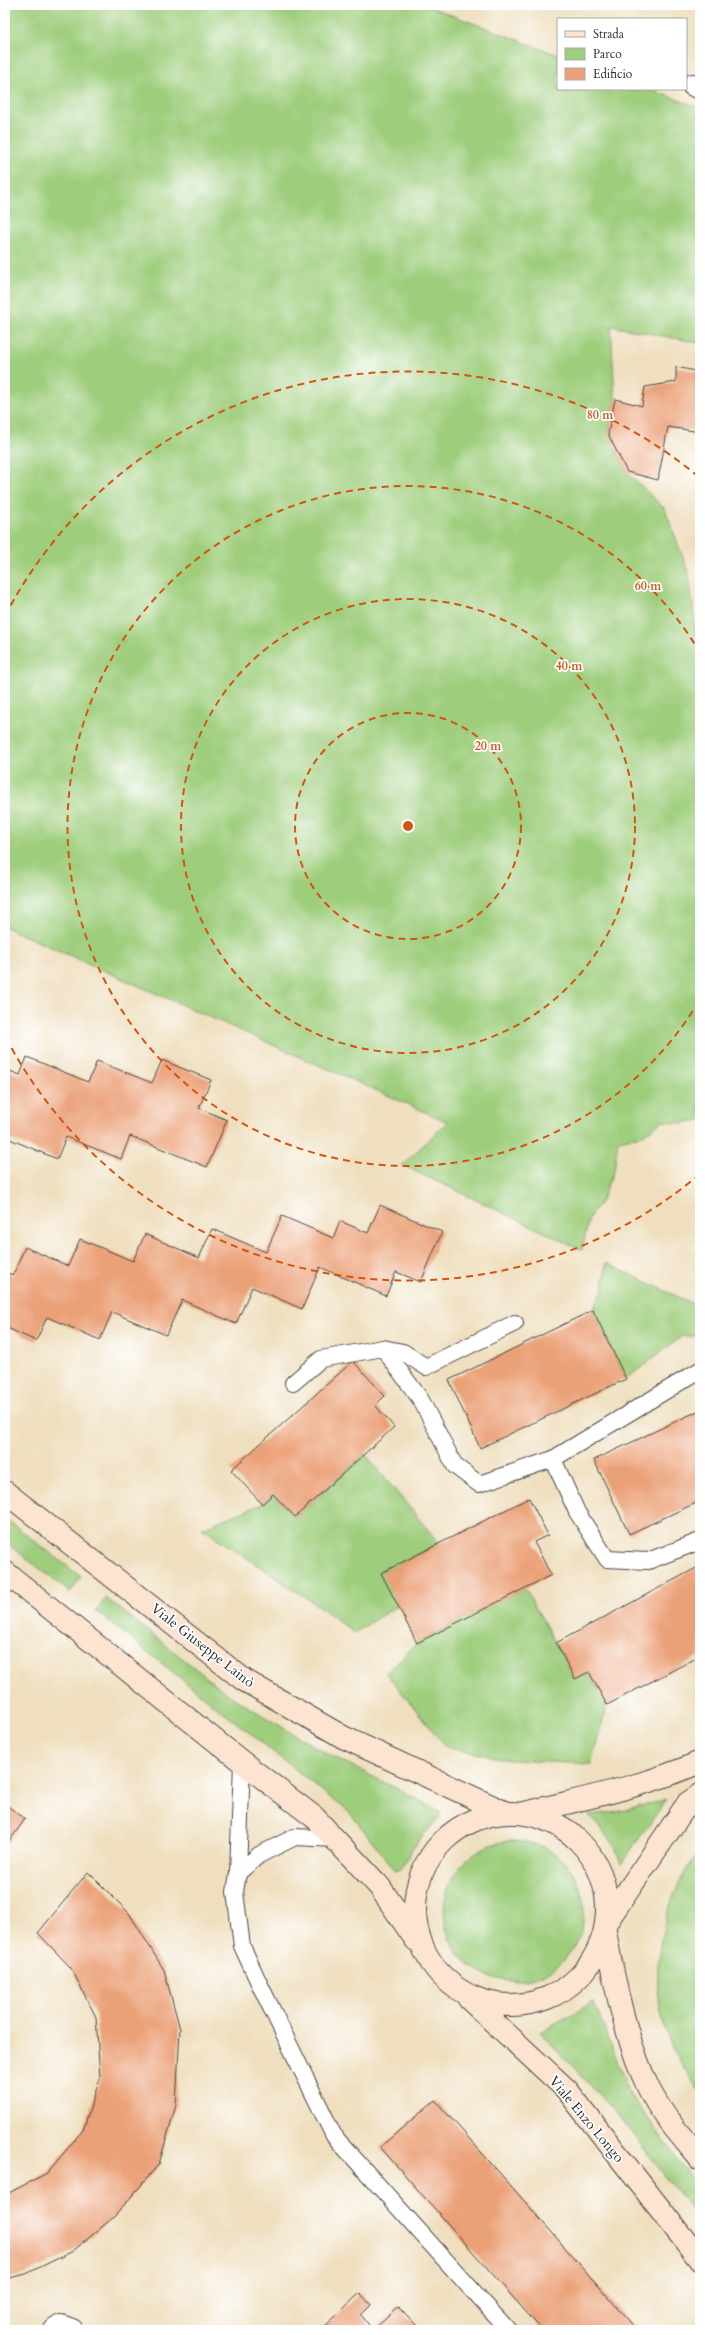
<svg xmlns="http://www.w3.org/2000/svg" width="705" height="2335" viewBox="0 0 705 2335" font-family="Cardo,serif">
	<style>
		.green { fill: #9ecd7b; stroke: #647c53 }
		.building { fill: #eba178 }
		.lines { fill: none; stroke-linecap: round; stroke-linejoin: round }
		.lane-casing { stroke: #484641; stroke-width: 18 }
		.street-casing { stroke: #484641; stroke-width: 24 }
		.secondary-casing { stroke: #484641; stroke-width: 24 }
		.lane { stroke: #fff; stroke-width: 16 }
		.street { stroke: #fff; stroke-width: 22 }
		.secondary { stroke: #fde4d1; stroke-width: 22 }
		.ring { fill: none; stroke: #d5540f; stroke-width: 2; stroke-dasharray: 7 5 }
		.labels { text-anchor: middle; stroke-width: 3.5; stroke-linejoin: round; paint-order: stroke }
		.street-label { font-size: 14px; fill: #2b2b2b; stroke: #fff }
		.centre { fill: #d5540f; stroke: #fff; stroke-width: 2 }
		.ring-label { font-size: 12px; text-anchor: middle; font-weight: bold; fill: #d5540f; stroke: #fff; stroke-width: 3.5; stroke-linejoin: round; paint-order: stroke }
	</style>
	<rect width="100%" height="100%" fill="#fff"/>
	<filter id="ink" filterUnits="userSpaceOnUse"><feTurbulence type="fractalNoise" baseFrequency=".025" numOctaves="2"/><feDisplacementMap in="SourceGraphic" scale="8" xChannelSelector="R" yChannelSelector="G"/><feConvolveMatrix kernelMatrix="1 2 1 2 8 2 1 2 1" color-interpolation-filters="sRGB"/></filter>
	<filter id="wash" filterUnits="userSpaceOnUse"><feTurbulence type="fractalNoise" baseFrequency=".012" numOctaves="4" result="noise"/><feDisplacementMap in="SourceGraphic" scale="16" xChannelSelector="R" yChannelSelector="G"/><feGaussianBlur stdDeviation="0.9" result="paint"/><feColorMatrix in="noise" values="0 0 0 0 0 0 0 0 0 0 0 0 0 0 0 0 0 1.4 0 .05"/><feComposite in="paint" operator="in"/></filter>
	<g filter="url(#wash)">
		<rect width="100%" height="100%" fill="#efdfbf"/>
		<!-- green -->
		<path class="green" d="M5 5H425L558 55V89H650L700 108V343L611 326 615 399 608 434 627 472 665 509 689 574 700 668V1120L681 1123 662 1121 643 1135 618 1140 614 1170 601 1201 589 1218 582 1250 402 1165 448 1122 5 927Z
			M606 1263 700 1307V1336H682L626 1379 593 1310 603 1289Z
			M365 1454 439 1543 382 1573 398 1605 354 1633 323 1609 202 1528 262 1504 273 1494 295 1517Z
			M5 1518 81 1577 70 1592 5 1542Z
			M525 1588 575 1679 589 1672 607 1705 591 1764 509 1760 446 1747 386 1673 417 1643Z
			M106 1598 229 1695 315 1747 440 1811 439 1819C422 1834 411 1850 401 1869L396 1871 350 1813 96 1611Z
			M667 1799 621 1864 614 1845 589 1815 627 1810Z
			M444 1911a70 70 0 1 1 140 0a70 70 0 1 1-140 0Z
			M700 1850V2092C686 2072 673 2052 665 2028 647 1971 663 1897 700 1850Z
			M594 2002 631 2096 700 2189V2221L613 2109 540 2032Z"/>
		<g id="blocks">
			<!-- building -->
			<path class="building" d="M676 367 700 372V432L668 427 658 480 627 472 608 434 615 399 642 406 645 387 676 382Z
				M27 1057 88 1082 97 1061 152 1083 162 1060 211 1080 199 1108 227 1120 207 1167 130 1136 121 1159 66 1137 57 1159 5 1137V1069L20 1075Z
				M380 1205 442 1232 421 1282 396 1272 386 1296 320 1267 302 1309 252 1287 236 1324 182 1300 166 1335 112 1312 100 1340 47 1317 36 1341 5 1327V1272L13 1275 25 1247 68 1266 80 1239 133 1261 145 1234 199 1258 212 1229 266 1252 282 1216 333 1238 340 1221 368 1233Z
				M593 1310 626 1379 480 1448 449 1380Z
				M353 1361 385 1396 375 1405 394 1427 295 1517 273 1494 262 1504 231 1470Z
				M700 1410V1501L629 1534 594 1460Z
				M529 1498 548 1535 534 1542 551 1575 417 1643 381 1573Z
				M700 1566V1656L607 1705 589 1672 575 1679 556 1643Z
				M5 1804 25 1819 5 1847Z
				M88 1872 129 1913 164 1970 180 2029 176 2105 159 2164 115 2216 73 2251 26 2274 5 2279V2195L47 2173 83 2130 100 2078 96 2017 71 1968 38 1933Z
				M435 2100 512 2187 637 2330H542L380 2147Z
				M360 2293 371 2305 361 2315 373 2330H321Z
				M399 2307 421 2330H375L374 2329Z"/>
		</g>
	</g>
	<g filter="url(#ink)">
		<use href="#blocks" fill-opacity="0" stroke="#484641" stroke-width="1"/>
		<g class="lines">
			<!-- lane casing -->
			<g class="lane-casing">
				<path id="lane" d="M515 1323 426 1367 403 1352 383 1348 421 1400 455 1466 479 1484 553 1459 577 1512 607 1559 648 1561 700 1541
					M293 1383 321 1359 383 1348
					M553 1459 700 1370
					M242 1762 238 1873 235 1892 242 1946 259 1983 334 2136 508 2330
					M238 1873 259 1855 295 1837 336 1839"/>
			</g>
			<!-- street casing -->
			<g class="street-casing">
				<path id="street" d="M693 85 700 88
					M55 2330 61 2326 72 2330"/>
			</g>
			<!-- secondary casing -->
			<g class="secondary-casing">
				<path id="secondary" d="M5 1492 244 1680 343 1737 504 1812
					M5 1572 242 1762 314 1817 379 1886 416 1940
					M415 1909a96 96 0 1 1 192 0a96 96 0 1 1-192 0Z
					M525 1813C584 1798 644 1787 700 1762
					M607 1921 688 1803 700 1795
					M605 1931C614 1982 626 2040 648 2087 661 2114 681 2136 700 2159
					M469 1999 567 2090 700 2260"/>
			</g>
			<!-- lane -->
			<use href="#lane" class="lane"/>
			<!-- street -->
			<use href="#street" class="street"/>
			<!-- secondary -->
			<use href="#secondary" class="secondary"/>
		</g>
	</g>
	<!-- distance rings -->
	<g class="ring">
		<circle cx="408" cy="826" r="113"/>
		<circle cx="408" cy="826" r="227"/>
		<path d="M699 1001A340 340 0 1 1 699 651"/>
		<path d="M700 1174A454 454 0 0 1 5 1036M5 616A454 454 0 0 1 700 478"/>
	</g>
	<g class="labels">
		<!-- street labels -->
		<g class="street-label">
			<text transform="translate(203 1645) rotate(38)" y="5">Viale Giuseppe Lainò</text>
			<text transform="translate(587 2119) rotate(50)" y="5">Viale Enzo Longo</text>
		</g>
	</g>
	<circle cx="408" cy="826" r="6" class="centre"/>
	<g class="ring-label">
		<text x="600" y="419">80 m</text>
		<text x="648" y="590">60 m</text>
		<text x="569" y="670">40 m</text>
		<text x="488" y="750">20 m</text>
	</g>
	<!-- margin -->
	<rect width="705" height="2335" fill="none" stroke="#fff" stroke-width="20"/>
	<!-- legend -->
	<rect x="557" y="18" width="130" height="72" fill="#ffffff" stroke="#aaaaaa"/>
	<rect x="565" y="31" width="20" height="6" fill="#fde4d1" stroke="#aaaaaa"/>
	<text x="593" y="38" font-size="12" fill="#2b2b2b">Strada</text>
	<rect x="565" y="48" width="20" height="12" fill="#9ecd7b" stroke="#aaaaaa"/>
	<text x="593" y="58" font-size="12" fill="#2b2b2b">Parco</text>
	<rect x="565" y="68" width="20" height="12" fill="#eba178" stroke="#aaaaaa"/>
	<text x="593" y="78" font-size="12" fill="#2b2b2b">Edificio</text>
</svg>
